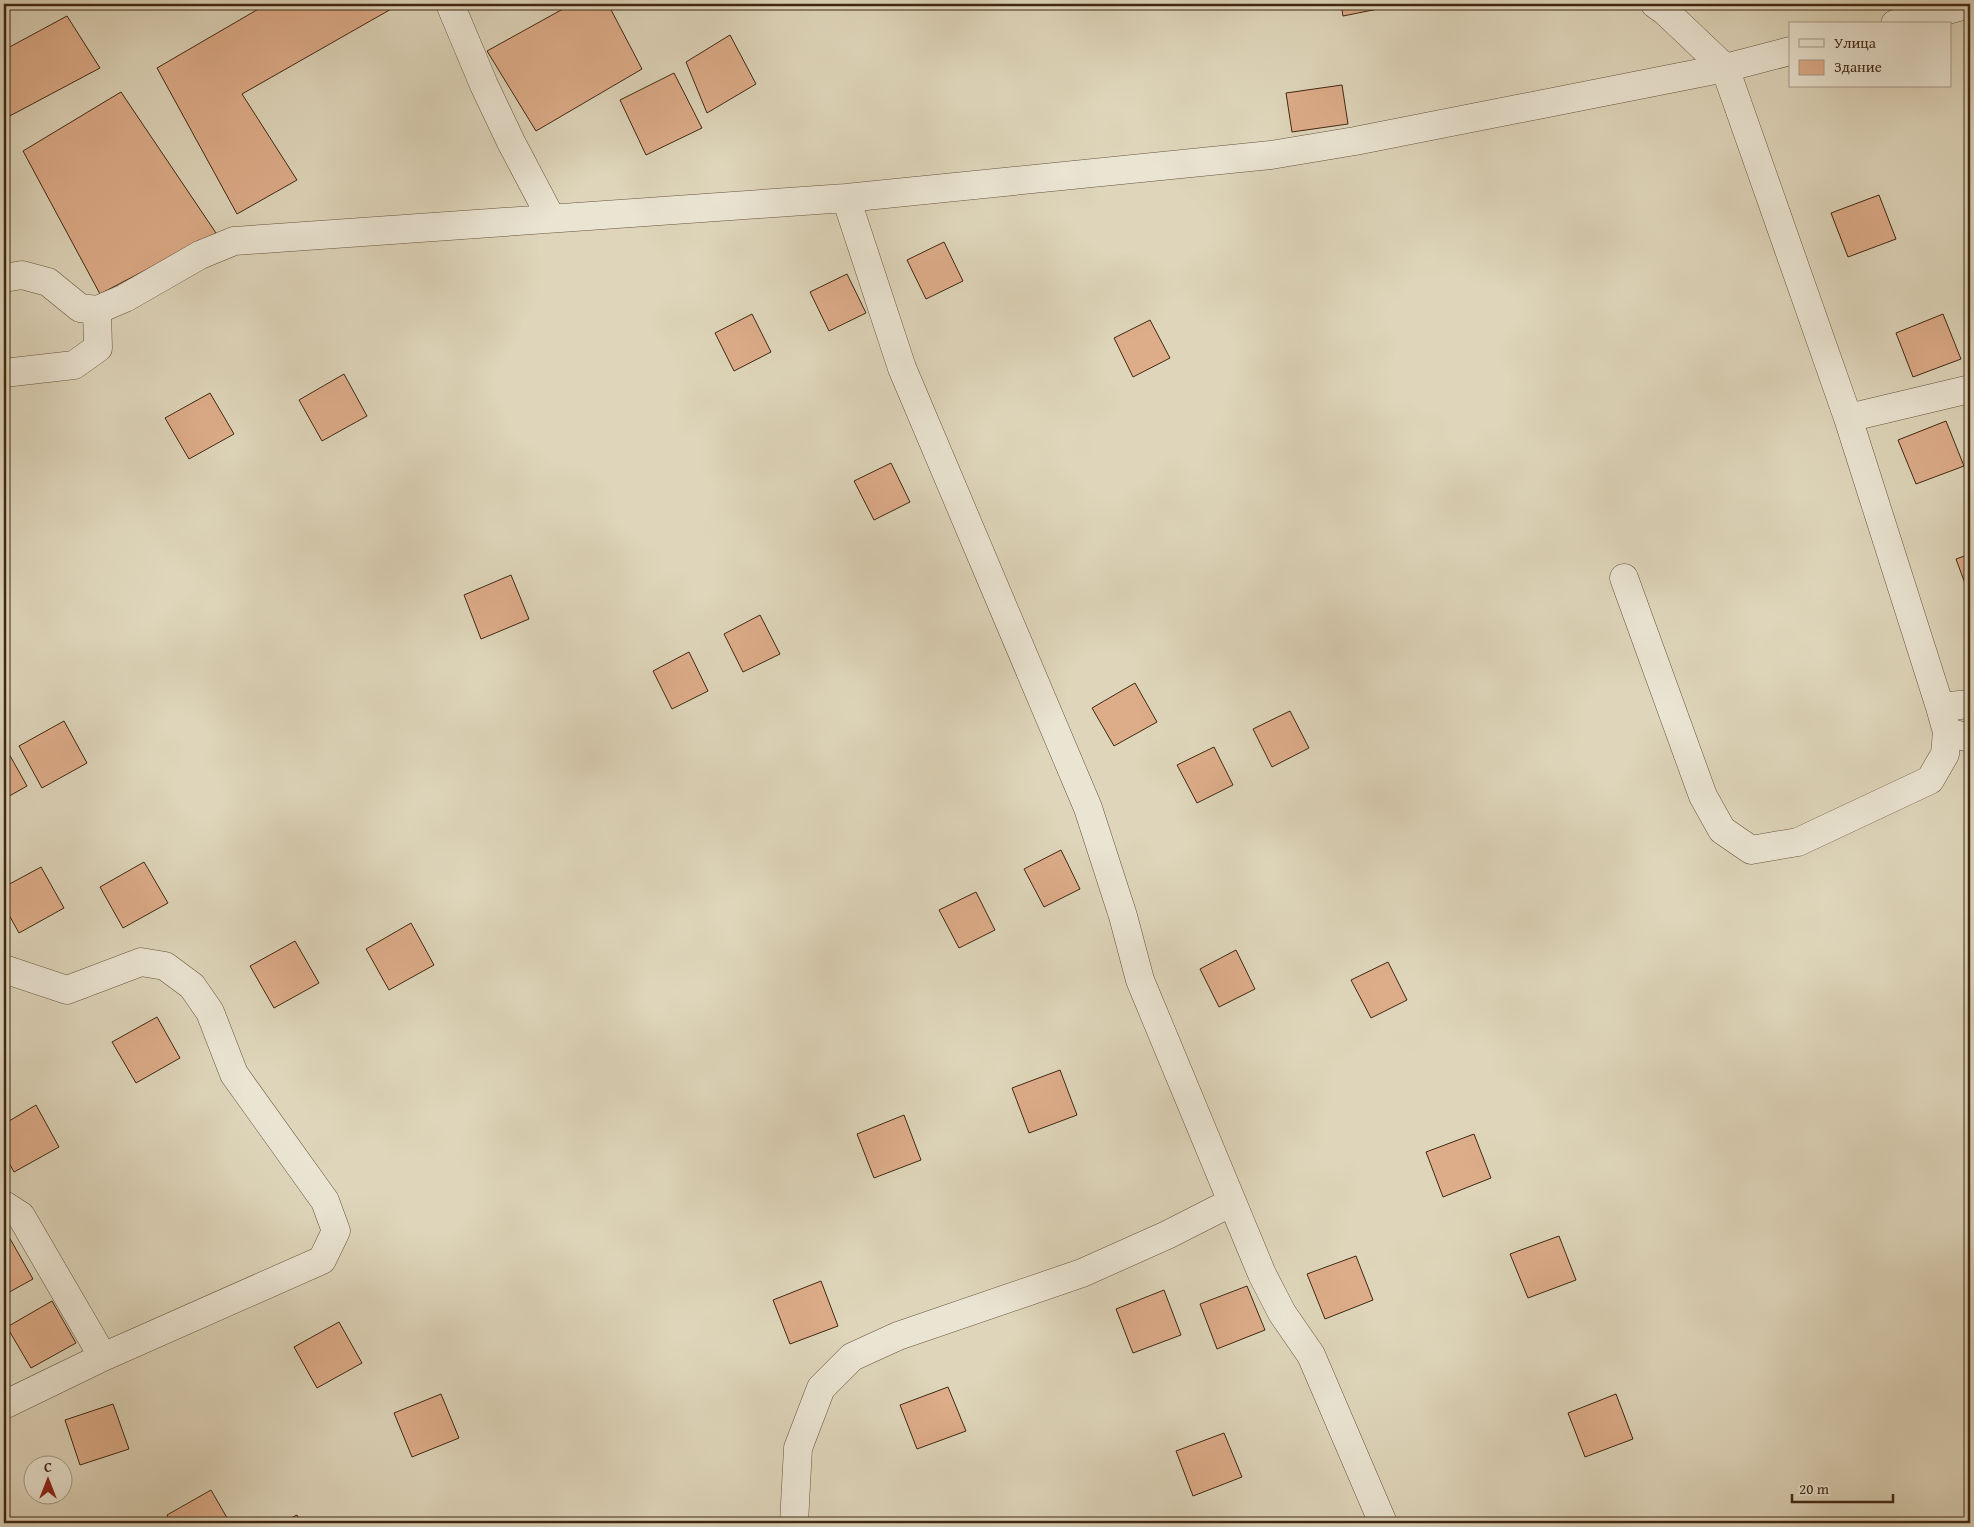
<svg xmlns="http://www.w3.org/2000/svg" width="1974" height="1527" viewBox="0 0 1974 1527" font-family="'Gentium Book Plus',serif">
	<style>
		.building { fill: #ddac89; stroke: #402813 }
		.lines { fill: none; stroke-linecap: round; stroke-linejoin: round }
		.minor-casing { stroke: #68533d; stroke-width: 29 }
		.minor { stroke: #eae4d2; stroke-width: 28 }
	</style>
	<rect width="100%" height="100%" fill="#ded5ba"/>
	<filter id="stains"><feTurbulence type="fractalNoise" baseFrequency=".004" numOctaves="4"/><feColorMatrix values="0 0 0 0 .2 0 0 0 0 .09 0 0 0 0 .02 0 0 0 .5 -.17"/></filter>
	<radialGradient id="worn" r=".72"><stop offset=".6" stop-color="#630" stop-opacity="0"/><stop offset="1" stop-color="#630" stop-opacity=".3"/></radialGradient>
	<!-- building -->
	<path class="building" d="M267 4H400L242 94 297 180 237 214 157 68Z
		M572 4H608L642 69 536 131 487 51Z
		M1341 4H1382L1383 8 1343 16Z
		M67 16 100 68 4 119V50Z
		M730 35 756 84 707 113 686 62Z
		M674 73 702 128 646 155 620 100Z
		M1342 85 1348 124 1292 132 1286 93Z
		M121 92 216 233 100 294 23 151Z
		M1879 195 1896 239 1848 257 1831 213Z
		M944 242 963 281 926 299 907 260Z
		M847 274 866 313 829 331 810 292Z
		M752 314 771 352 734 371 715 333Z
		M1943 314 1961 359 1913 377 1896 333Z
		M1150 320 1170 358 1133 377 1114 338Z
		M344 374 367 416 322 441 299 400Z
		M210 393 234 434 189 459 165 418Z
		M1946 421 1964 466 1916 484 1898 440Z
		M891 463 910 502 874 520 854 481Z
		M1970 554V597L1956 559Z
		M511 575 529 619 481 639 464 595Z
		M760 615 780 654 743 672 724 634Z
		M689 652 708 691 672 709 653 671Z
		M1135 683 1157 722 1114 746 1092 708Z
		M1290 711 1309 748 1272 767 1253 729Z
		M64 721 87 763 42 788 19 746Z
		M4 745 27 786 4 799Z
		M1214 747 1233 785 1197 803 1177 765Z
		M1061 850 1080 889 1044 907 1024 869Z
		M144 862 168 903 123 928 100 887Z
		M41 867 64 908 19 933 4 906V887Z
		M976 892 995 930 959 948 939 910Z
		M411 923 434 965 389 990 366 949Z
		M295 941 319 983 274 1008 250 966Z
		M1236 950 1255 989 1219 1007 1200 969Z
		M1388 962 1407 1000 1371 1018 1351 980Z
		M157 1017 180 1058 136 1083 112 1042Z
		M1060 1070 1077 1115 1029 1133 1012 1088Z
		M36 1105 59 1147 14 1172 4 1154V1124Z
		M904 1115 921 1160 874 1178 857 1134Z
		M1474 1134 1491 1178 1443 1197 1426 1152Z
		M1559 1236 1576 1280 1528 1298 1510 1254Z
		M9 1237 33 1279 4 1295V1240Z
		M1356 1256 1373 1300 1325 1319 1307 1274Z
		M821 1281 838 1326 790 1344 773 1300Z
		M1247 1286 1265 1330 1217 1349 1200 1304Z
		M1164 1290 1181 1335 1133 1353 1116 1309Z
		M52 1301 76 1343 31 1368 7 1327Z
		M339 1322 362 1363 317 1388 294 1347Z
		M948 1387 966 1431 917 1449 900 1405Z
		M441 1394 459 1438 412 1457 394 1413Z
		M1616 1394 1633 1439 1585 1457 1568 1413Z
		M113 1404 129 1449 80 1465 65 1420Z
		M1224 1433 1242 1477 1193 1496 1176 1451Z
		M211 1490 230 1523H171L167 1515Z
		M297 1515 302 1523H281Z"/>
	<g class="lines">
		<!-- minor casing -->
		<g class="minor-casing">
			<path id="minor" d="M450 4 484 85 511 142 551 218
				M1895 24 1970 4
				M846 198 902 368 1088 808 1123 916 1140 980 1262 1274 1282 1313 1311 1355 1383 1523
				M4 278 22 275 48 282 80 308 97 310 125 298 200 255 234 241 846 198 1271 155 1355 141 1725 68 1790 51
				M4 373 74 365 98 348 97 310
				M1848 418 1970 389
				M1624 578 1703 796 1722 830 1751 850 1798 842 1930 780 1945 754 1947 732 1940 707 1848 418 1725 68 1666 12 1655 4
				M1940 707 1970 704
				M1947 732 1970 738
				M4 969 67 990 141 962 165 966 192 986 210 1012 234 1074 325 1201 336 1231 322 1260 103 1357 4 1405
				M4 1205 21 1216 103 1357
				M794 1523 798 1448 821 1388 852 1357 898 1336 1082 1273 1167 1235 1232 1202"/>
		</g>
		<!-- minor -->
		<use href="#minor" class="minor"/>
	</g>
	<!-- margin -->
	<rect width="1974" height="1527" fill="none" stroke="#ded5ba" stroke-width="20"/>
	<rect x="5" y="5" width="1964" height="1517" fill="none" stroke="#402813" stroke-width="2.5"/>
	<rect x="10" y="10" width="1954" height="1507" fill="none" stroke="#402813"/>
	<!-- legend -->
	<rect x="1789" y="22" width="162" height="65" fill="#eae4d2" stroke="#a69986"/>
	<rect x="1799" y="39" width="25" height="8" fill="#eae4d2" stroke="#a69986"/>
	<text x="1834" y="48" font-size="15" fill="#402813">Улица</text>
	<rect x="1799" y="60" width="25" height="15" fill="#ddac89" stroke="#a69986"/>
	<text x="1834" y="72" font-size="15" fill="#402813">Здание</text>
	<!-- north arrow -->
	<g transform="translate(48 1480)"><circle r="24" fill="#eae4d2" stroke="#a69986"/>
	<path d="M0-4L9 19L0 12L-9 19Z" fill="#8f2418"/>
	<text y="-8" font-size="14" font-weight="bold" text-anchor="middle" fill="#402813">С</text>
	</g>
	<!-- scale -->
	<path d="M1792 1494v8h101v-8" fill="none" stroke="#402813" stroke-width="2.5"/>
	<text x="1799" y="1494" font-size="15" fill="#402813" stroke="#eae4d2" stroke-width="4" paint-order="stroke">20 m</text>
	<rect width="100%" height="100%" filter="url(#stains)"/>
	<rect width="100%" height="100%" fill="url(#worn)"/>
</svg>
